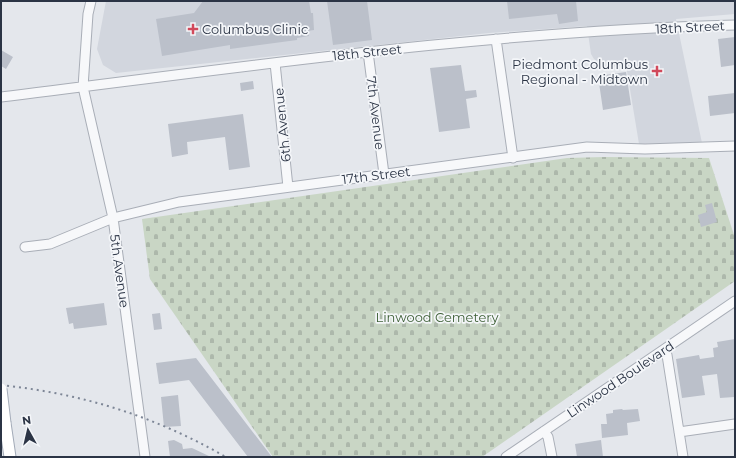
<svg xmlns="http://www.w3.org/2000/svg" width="736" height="458" viewBox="0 0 736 458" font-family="Montserrat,sans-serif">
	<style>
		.built { fill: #d2d6de }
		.cemetery { fill: url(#cemetery-stones) }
		.building { fill: #bbc0ca }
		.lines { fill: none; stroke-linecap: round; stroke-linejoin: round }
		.minor-casing { stroke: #a9aeb7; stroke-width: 11 }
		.major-casing { stroke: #a3abb8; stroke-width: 13 }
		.minor { stroke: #f7f8fa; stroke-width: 9 }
		.major { stroke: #fff; stroke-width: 11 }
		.rail { stroke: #7d8696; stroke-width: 2; stroke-dasharray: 2 4; stroke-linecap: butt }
		.major-bridge-casing { stroke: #a3abb8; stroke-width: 13; stroke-linecap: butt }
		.major-bridge { stroke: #fff; stroke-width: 11 }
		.poi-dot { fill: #d1495b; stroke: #f4f6f9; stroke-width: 1.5 }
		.labels { text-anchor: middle; stroke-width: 3.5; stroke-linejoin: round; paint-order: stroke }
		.street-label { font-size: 13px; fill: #2b3445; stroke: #f4f6f9 }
		.poi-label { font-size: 13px; fill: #2b3445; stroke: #f4f6f9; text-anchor: start }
		.park-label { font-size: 13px; fill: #3f6138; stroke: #f4f6f9 }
	</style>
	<defs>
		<pattern id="cemetery-stones" width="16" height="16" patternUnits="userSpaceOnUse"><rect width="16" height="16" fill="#c9d6c5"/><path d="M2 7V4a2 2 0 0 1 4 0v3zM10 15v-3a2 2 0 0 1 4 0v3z" fill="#adb8ab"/></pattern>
	</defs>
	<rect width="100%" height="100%" fill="#e4e7ec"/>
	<!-- built -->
	<path class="built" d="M106 1H735V14L676 19 702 143 639 144 626 65 602 68 600 63 594 59 591 54 587 26 489 33 116 73 103 65 97 49Z"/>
	<!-- cemetery -->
	<path class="cemetery" d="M604 157 709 158 735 238V281L482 457H273L150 279 142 219 567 158Z"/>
	<!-- building -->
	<path class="building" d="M203 1H309L311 13H313L314 30 308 31 309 36 297 38V40L230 49V45L162 56 156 19 194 13Z
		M327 1H367L372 40 333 45Z
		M507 1H562V2L576 1 578 21 559 24 557 14 509 19Z
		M735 37V65L721 67 718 39Z
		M1 50 13 57 6 69 1 66Z
		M461 65 465 91 476 90 477 97 466 99 470 128 439 132 430 68Z
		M626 72 631 105 603 110 598 76Z
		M253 81 254 89 241 91 240 83Z
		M735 93V113L710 116 708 96Z
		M243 114 250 167 229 170 225 137 187 142 188 154 172 157 168 124Z
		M712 203 717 222 701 227 698 215 707 212 705 205Z
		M104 303 107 325 74 329 73 323 69 324 66 308Z
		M160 313 162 329 154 330 152 314Z
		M735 339 734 397 720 398 717 374 702 376 705 395 682 398 676 359 699 355 700 359 714 357 713 348 718 347 717 342Z
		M196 358 272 457H248L189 380 159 384 156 363Z
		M178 395 181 426 164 427 161 397Z
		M622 409 623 410 638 409 640 421 627 423 628 435 602 438 601 424H607L606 414 613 413V410Z
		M174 440 182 444 183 449 192 448 211 457H170L168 441Z
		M601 440 603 457H577L575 444Z"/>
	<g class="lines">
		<!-- minor casing -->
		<g class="minor-casing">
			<path id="minor" d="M91 1 88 14 83 87 113 218 145 457
				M496 39 513 158
				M368 52 384 174
				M275 63 288 187
				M1 97C245 67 489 31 735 25
				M25 247 50 244 113 218 179 202 587 147 645 149 735 146
				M663 350 667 355 683 457
				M544 431 548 437 552 457
				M679 432 735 424
				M506 457 735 301"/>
		</g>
		<!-- major casing -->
		<g class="major-casing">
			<path id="major" d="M5 423 10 457"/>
		</g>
		<!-- minor -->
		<use href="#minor" class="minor"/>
		<!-- major -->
		<use href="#major" class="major"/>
		<!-- rail -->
		<path class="rail" d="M1 385C84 394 154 416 226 457"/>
		<!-- major-bridge casing -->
		<g class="major-bridge-casing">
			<path id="major-bridge" d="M1 389 5 423"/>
		</g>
		<!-- major-bridge -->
		<use href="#major-bridge" class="major-bridge"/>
	</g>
	<!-- markers -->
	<g class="poi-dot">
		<path d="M191 23h4v4h4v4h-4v4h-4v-4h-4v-4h4z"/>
		<path d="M655 65h4v4h4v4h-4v4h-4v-4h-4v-4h4z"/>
	</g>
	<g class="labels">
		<!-- street labels -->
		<g class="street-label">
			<text transform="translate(690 27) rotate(-3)" y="5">18th Street</text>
			<text transform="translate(367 52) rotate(-6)" y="5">18th Street</text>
			<text transform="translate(376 113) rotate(83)" y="5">7th Avenue</text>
			<text transform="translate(282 125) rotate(-96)" y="5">6th Avenue</text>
			<text transform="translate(376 175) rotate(-7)" y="5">17th Street</text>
			<text transform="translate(120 271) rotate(82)" y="5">5th Avenue</text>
			<text transform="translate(620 379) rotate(-34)" y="5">Linwood Boulevard</text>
		</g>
		<!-- poi labels -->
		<g class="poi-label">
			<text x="202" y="34">Columbus Clinic</text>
			<text x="648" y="69" text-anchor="end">Piedmont Columbus<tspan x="648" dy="15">Regional - Midtown</tspan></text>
		</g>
		<!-- park labels -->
		<g class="park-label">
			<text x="437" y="322">Linwood Cemetery</text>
		</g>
	</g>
	<!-- border -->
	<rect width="736" height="458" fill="none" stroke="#2b3445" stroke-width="4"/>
	<!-- north arrow -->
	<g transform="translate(28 430) rotate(352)" stroke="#f4f6f9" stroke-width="3" paint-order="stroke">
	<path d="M0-3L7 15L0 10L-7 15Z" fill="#2b3445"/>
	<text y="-6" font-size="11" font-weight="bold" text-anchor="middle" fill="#2b3445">N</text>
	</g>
</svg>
